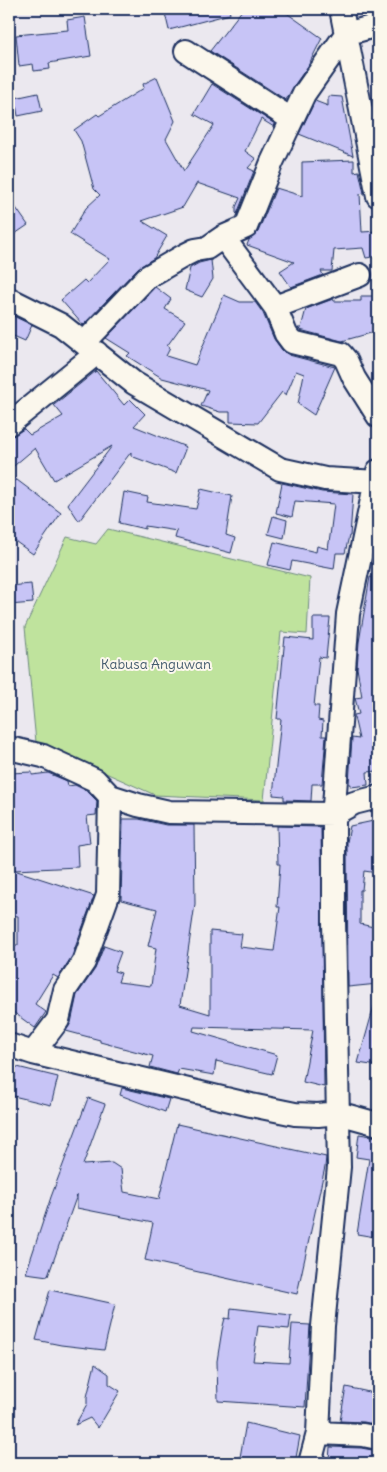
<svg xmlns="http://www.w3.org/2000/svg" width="387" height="1472" viewBox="0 0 387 1472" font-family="Delius,sans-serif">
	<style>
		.green { fill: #bfe39d; stroke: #6d897e }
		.building { fill: #c7c4f6; stroke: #1b2f5e }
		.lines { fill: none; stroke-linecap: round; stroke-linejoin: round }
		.minor-casing { stroke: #1b2f5e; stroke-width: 26 }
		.minor { stroke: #fbf7ec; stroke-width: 22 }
		.labels { text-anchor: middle; stroke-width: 4; stroke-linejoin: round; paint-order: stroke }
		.park-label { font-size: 14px; fill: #445c6e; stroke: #fbf7ec }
	</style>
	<rect width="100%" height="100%" fill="#ebe8ef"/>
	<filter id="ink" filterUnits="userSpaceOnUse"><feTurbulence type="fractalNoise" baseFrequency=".02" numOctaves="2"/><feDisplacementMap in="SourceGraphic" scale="10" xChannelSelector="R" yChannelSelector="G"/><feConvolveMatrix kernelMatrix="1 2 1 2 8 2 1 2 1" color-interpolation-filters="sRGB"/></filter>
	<g filter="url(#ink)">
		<!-- green -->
		<path class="green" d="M108 529 310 578 307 634 281 632 264 800 155 795 36 742 25 627 67 537 96 544Z"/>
		<!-- building -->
		<path class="building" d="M164 9H229L230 14 169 30Z
			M243 9H281L322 38 308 66 293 87 286 100 210 51Z
			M85 17 91 56 49 63 50 69 34 71 33 64 19 66 16 35 68 30 67 20Z
			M157 77 175 121 166 139 184 171 214 125 194 114 212 84 275 124 274 127 261 119 245 151 256 159 248 168 254 171 237 214 236 213V207L240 198 197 183 183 207 142 221 167 236 154 258 138 268 83 325 61 300 84 280 87 283 110 259 70 234 86 208 100 195 94 189 81 141 74 130 97 114 99 116 144 88 143 84Z
			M38 93 42 111 18 116 15 98Z
			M328 96 342 97 353 156 299 134 315 101 328 106Z
			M354 160V172L359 171 364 193 360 194 362 232 378 231V256L366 258 363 248 334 250 332 271H321L323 275 291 287 280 271 294 262 247 245 249 240 258 232 276 188 302 196V162Z
			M9 198 28 225 9 238Z
			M211 260 213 279 202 297 185 290 190 268 199 263Z
			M155 287 171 299 165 309 185 321 167 346 170 348 166 356 195 365 224 295 240 302H255L263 313 274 339 282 350 289 355 335 367 314 415 298 404 304 374 296 371 286 395 282 392 258 423 230 422V412H220L201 406 208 390 162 378 127 356 130 353 106 338Z
			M361 296H378V331L342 341 300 330 298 328H301L306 309 333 299 334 301H361Z
			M9 314 32 325 25 341 9 334Z
			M96 371 124 405 130 399 145 414 134 426 186 447 176 473 131 456V452L79 521 68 504 112 446 54 480 35 448 9 470V438L24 429 30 435 63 416 54 405Z
			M9 474 61 513 33 554 9 537Z
			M282 483 322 492 353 494 350 536H349L345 553H336L334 569 292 561 290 570 268 565 274 542 316 552 317 546 328 549 330 536 334 504 295 501 292 517 276 513Z
			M201 489 232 496 226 535 235 538 231 553 175 538 177 531 145 526V529L119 523 124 492 148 497 147 502 196 509Z
			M273 516 287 520 284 538 268 534Z
			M370 577 378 578V616L373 643 376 675 378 674V771L367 772 368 785 351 787V784H349L352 738 359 739 354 717V715L359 714 355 698 362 697 357 668 359 642Z
			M31 584 33 603 9 605V586Z
			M313 618H330L326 658 319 657 314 706H319L318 720 323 721 322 736H326L322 784H312L311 801 284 800V796L273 795 281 719H277L285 637 313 640Z
			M32 772V775L48 773 67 781 68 786 75 785 87 791 97 801 96 815 87 816 90 843 77 845 78 867 14 870 94 896 72 956 58 978 53 975 35 1004 46 1012 35 1028 9 1009V945H18V916L9 915V773Z
			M123 819H139L166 825H194L195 904 180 1005 210 1014V931L242 934 240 947 274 951 280 907H277L280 864H278L277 826 321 827 324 1087 303 1082 313 1030 194 1027 193 1031 277 1055 272 1074 216 1061 214 1075 179 1069 177 1074 150 1067 153 1056 100 1042V1040L66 1031 71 1023 77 995 95 969 104 946 121 952 114 971 121 973 118 982 151 986 156 948 148 946 157 909 121 900Z
			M378 820V873L364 871 362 890H360V924L378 928V984L348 987 347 842 350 826Z
			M374 1006 378 1007V1066L358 1063Z
			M9 1065 58 1077 51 1105 9 1095Z
			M122 1088 169 1099 165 1112 120 1095Z
			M88 1098 105 1104 83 1165 112 1163 121 1169 124 1192 159 1199 177 1124 326 1157 325 1167 297 1294 145 1260 153 1223 77 1208V1195L48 1276 26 1273 51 1197Z
			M359 1134 378 1137V1215L375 1237 357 1234 369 1159 356 1157Z
			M50 1290 115 1304 104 1350 61 1345 36 1340Z
			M231 1308 291 1315 289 1329 258 1326 253 1361 289 1363 292 1324 310 1325 305 1407 218 1401 217 1361 222 1330 225 1318 230 1319Z
			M95 1364 109 1374V1384L120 1391 98 1428 90 1418 75 1425 87 1404V1397Z
			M346 1387 378 1394V1425L364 1422 340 1421Z
			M246 1423 300 1436 295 1463H239Z
			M330 1447 361 1448 378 1451V1463L329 1460Z"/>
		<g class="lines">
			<!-- minor casing -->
			<g class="minor-casing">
				<path id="minor" d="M341 9 378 196
					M186 51 291 119
					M223 237 275 307 286 334 292 342 341 354 346 360 354 378 378 416
					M9 299 61 325 134 383 280 469 325 479 378 482
					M275 307 360 275
					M84 343 147 277 185 255 195 250 207 248 223 237 246 227 272 162 304 94 346 34 378 25
					M9 424 97 353
					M9 748 43 756 95 780 110 796 138 805 169 812 334 814 354 803 378 797
					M9 1045 33 1053 251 1105 295 1114 318 1115 338 1113 378 1124
					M33 1053 58 1020 65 990 84 962 108 895 110 796
					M318 1433 363 1435 378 1438
					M310 1463 318 1433 323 1326 339 1167 334 922V806L348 614 378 471"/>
			</g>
			<!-- minor -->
			<use href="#minor" class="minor"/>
		</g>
	</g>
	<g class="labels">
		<!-- park labels -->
		<g class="park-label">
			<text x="156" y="669">Kabusa Anguwan</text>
		</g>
	</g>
	<!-- margin -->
	<rect width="387" height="1472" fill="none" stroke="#fbf7ec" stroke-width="30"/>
	<rect x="15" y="15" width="357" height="1442" fill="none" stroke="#1b2f5e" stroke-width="2" filter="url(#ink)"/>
</svg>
